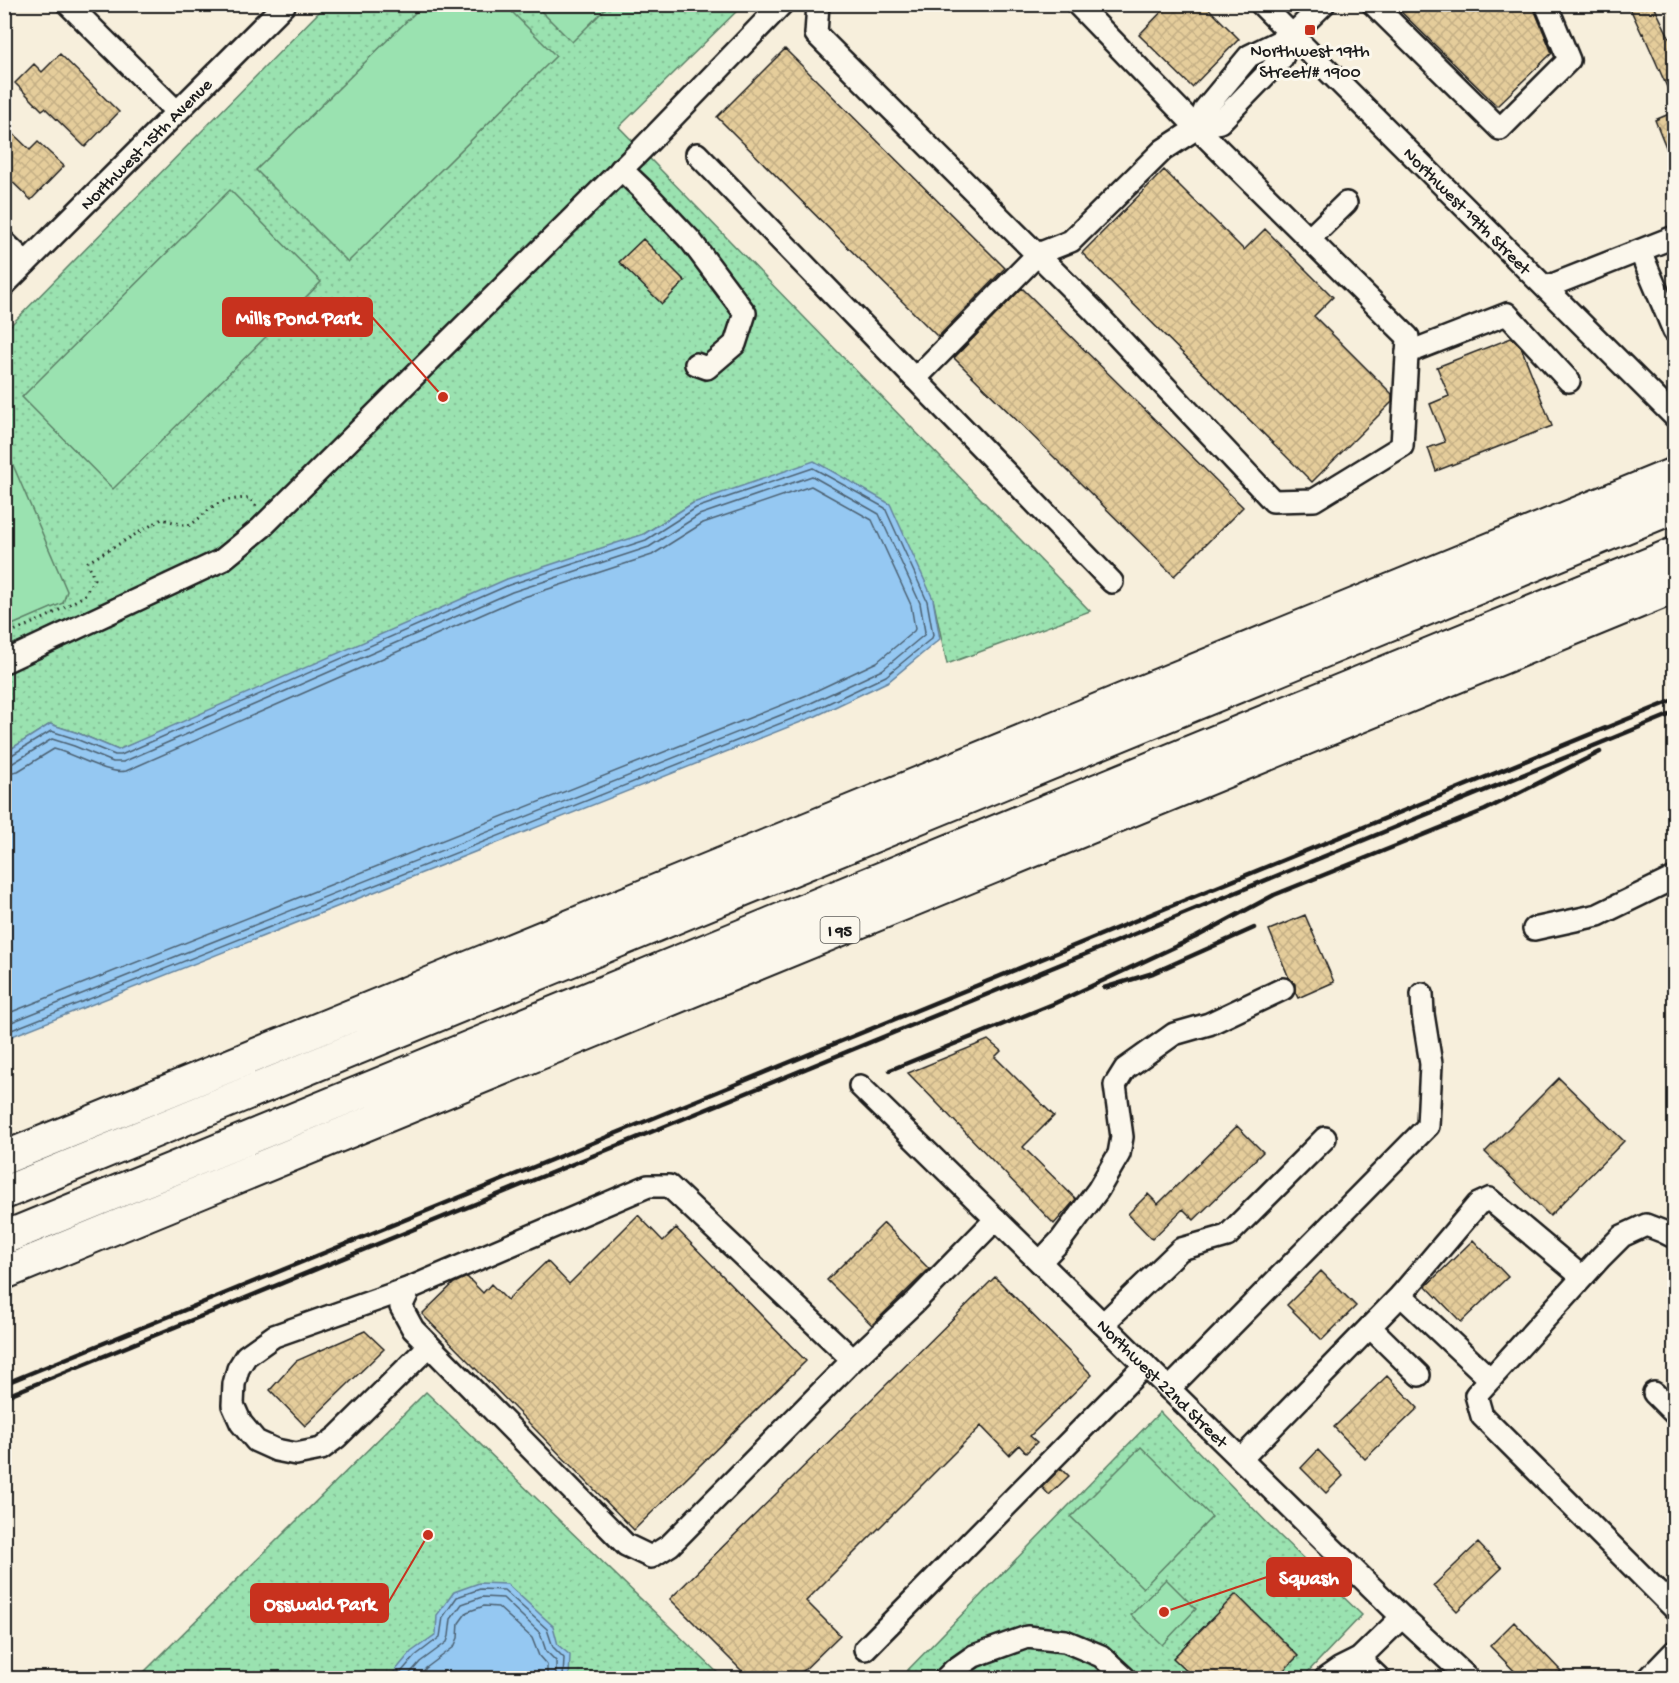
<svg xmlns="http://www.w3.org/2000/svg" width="1679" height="1683" viewBox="0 0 1679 1683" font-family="'Gochi Hand',sans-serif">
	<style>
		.grass { fill: url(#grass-dots); stroke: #5b7f66; stroke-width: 1.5 }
		.pitch { fill: #9ae2b0; stroke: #5b7f66; stroke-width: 1.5 }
		.water { fill: #95c8f2; stroke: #65839c; stroke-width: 1.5 }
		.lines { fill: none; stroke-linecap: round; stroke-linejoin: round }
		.shore { stroke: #4c6172; stroke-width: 1.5 }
		.building { fill: url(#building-cross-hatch); stroke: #1c1c1c; stroke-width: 1.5 }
		.minor-casing { stroke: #1c1c1c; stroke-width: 26 }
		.highway-casing { stroke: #1c1c1c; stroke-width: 36 }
		.path { stroke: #1c1c1c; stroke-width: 3; stroke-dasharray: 1.5 4.5; stroke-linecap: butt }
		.minor { stroke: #fbf7ec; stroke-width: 21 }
		.highway { stroke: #fbf7ec; stroke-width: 32 }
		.rail { stroke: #1c1c1c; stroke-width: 4.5 }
		.poi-dot { fill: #c8321e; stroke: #fbf7ec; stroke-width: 2 }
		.labels { text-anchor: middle; stroke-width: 6; stroke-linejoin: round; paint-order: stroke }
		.shield { fill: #fbf7ec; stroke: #5f5e5a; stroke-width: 1.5 }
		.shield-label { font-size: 16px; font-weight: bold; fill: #1c1c1c }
		.poi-label { font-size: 18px; fill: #1c1c1c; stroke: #fbf7ec }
		.street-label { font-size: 18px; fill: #1c1c1c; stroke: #fbf7ec }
		.leader { fill: none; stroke: #c8321e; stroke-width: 2 }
		.callout-dot { fill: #c8321e; stroke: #fbf7ec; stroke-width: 2 }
		.callout { fill: #c8321e; stroke: #c8321e; stroke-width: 2 }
		.callout-label { font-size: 20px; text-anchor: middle; font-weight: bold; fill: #fff }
	</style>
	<defs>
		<pattern id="grass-dots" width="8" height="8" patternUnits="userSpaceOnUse" patternTransform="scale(1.5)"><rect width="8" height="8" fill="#9ae2b0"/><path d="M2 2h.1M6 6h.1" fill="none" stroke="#84c197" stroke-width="1.8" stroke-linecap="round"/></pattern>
		<pattern id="building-cross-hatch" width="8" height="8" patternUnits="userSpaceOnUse" patternTransform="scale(1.5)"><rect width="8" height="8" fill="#e5cd9b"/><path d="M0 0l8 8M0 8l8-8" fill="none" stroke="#c4af85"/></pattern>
	</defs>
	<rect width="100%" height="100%" fill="#f7efdc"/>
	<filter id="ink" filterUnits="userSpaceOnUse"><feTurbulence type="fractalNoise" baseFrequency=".0167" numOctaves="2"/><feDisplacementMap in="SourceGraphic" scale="12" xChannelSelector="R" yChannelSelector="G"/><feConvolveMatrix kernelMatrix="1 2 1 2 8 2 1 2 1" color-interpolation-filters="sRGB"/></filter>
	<g filter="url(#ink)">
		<!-- grass -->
		<path class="grass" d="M326 5H743L619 127 1090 611 947 664 933 599 693 503 644 534 118 750 78 733 50 724 5 753 4 332Z
			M426 1392 723 1678H138Z
			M1160 1412 1278 1534 1362 1615 1302 1678H900Z"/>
		<!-- pitch -->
		<path class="pitch" d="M424 4 505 5 556 56 348 262 256 170Z
			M535 5H609L572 42Z
			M230 190 321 282 113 489 22 397Z
			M5 450 7 451 67 591 63 603 5 628Z
			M1141 1447 1212 1517 1143 1588 1071 1517Z
			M1166 1579 1196 1609 1162 1645 1131 1615Z"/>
		<!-- water -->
		<path class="water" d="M814 461 890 504 933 599 940 639 889 681 816 716 5 1039 4 753 6 752 50 724 78 733 118 750 507 579 644 534 693 503Z
			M479 1583 507 1584 553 1626 558 1645 570 1655 569 1678H389L411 1652 436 1634 437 1615 454 1592Z"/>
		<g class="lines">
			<!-- shore -->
			<path class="shore" d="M4 757 10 756 51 731 76 739 115 755H121L509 585 646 540 696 508 813 468 885 508 927 601 933 635 932 638 886 676 814 710 4 1033
				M4 765 13 763 52 739 74 746 113 762H123L512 592 649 547 699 515 812 476 879 514 920 603 925 632 924 635 882 670 811 703 4 1025
				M4 774 18 771 54 749C74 754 108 775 126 771L515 600 652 555 703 523 811 486 872 520 911 605 915 629 914 631 877 662 807 695 4 1015
				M396 1678 415 1656 440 1637 443 1617 457 1597 480 1589 504 1590 547 1629 553 1647 564 1658 563 1678
				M406 1678 420 1662 447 1642 449 1636 451 1619 462 1604 482 1597 503 1598 540 1633 546 1651 556 1661V1678
				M418 1678 426 1668 454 1647 458 1638 459 1623 467 1612 484 1606 498 1607 532 1638 539 1656 547 1665V1678"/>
		</g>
		<!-- building -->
		<path class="building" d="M1169 4H1204L1239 39 1192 87 1139 35Z
			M1393 4H1532L1552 53 1497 106Z
			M1628 4H1653L1674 47V103L1643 33 1642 34Z
			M785 49 1005 268 938 337 717 117Z
			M60 54 119 112 85 147 45 108 42 110 15 83 34 64 42 72Z
			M1674 112V167L1655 120Z
			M4 125 30 150 38 142 64 166 31 200 4 174Z
			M1164 170 1244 250 1265 229 1333 297 1314 316 1392 394V402L1312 482 1082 253Z
			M643 239 685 281 662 304 619 262Z
			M1022 288 1243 507 1174 576 954 358Z
			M1511 338 1521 347 1552 426 1436 471 1428 448 1445 442 1430 404 1449 396 1437 367Z
			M1305 915 1334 982 1298 998 1295 992V984L1289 978 1269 930Z
			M988 1040 1001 1051 995 1057 1054 1116 1023 1147 1076 1199 1054 1224 908 1073Z
			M1559 1078 1624 1141 1550 1216 1485 1152Z
			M1237 1126 1263 1152 1194 1220 1183 1209 1152 1239 1128 1214 1148 1194 1158 1204Z
			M638 1215 663 1241 676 1228 806 1361 634 1530 422 1314 454 1283 467 1277 483 1293 491 1284 507 1300 547 1261 569 1284Z
			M884 1223 929 1269 872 1325 827 1280Z
			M1473 1240 1508 1277 1461 1322 1426 1286Z
			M1321 1271 1356 1306 1322 1340 1287 1305Z
			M995 1277 1092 1375 1030 1436 1037 1442 1026 1453 1019 1445 1009 1455 981 1426 806 1601 840 1635 796 1678H749L670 1599Z
			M365 1331 384 1349 305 1426 270 1390 296 1361Z
			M1387 1376 1418 1408 1365 1459 1334 1427Z
			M1318 1450 1343 1476 1326 1493 1301 1468Z
			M1061 1468 1069 1476 1049 1495 1042 1487Z
			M1478 1543 1502 1568 1457 1611 1433 1586Z
			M1236 1594 1298 1656 1276 1678H1194L1173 1658Z
			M1514 1622 1561 1671 1554 1678H1521L1490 1646Z"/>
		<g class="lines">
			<!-- minor casing -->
			<g class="minor-casing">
				<g id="minor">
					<path d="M68 4 177 112"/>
					<path d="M818 4 816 34 1093 310 1273 501 1314 500 1402 446 1408 337 1197 128 1077 4"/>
					<path id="s1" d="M1261 4 1674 416"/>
					<path d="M1373 4 1500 129 1569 60 1546 4"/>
					<path d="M1197 128 1205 109 1249 56 1292 35 1324 4"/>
					<path d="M697 154 1112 582"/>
					<path d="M621 169 642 189 691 241 745 313 735 344 707 368 696 364"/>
					<path d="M1310 238 1346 203"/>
					<path d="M4 242 26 263"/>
					<path d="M1640 251 1674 331"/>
					<path id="s2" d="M4 285 285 4"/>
					<path d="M1547 287 1674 237"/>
					<path d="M1407 353 1507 314 1569 381"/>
					<path d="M915 379 1038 254 1071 241 1163 150 1197 128 1220 122 1282 58 1292 35"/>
					<path d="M4 662 222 560 261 528 642 149 782 4"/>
					<path d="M1534 929 1598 915 1674 878"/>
					<path id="s3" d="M860 1086 1402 1617 1468 1678"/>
					<path d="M1674 1237 1664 1232 1646 1225 1622 1236 1601 1257 1476 1395 1482 1416 1674 1608"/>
					<path d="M1040 1262 1061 1240 1098 1190 1119 1154 1122 1137 1115 1085 1125 1069 1174 1034 1209 1024 1283 989"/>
					<path d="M410 1288 274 1336 246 1356 238 1369 234 1384 233 1405 241 1423 256 1441 276 1450 296 1454 321 1449 337 1437 429 1346"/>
					<path d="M1401 1295 1478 1204 1489 1199 1582 1277"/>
					<path d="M1103 1324 1181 1249 1227 1236 1325 1138"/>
					<path d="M1370 1327 1419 1375"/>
					<path d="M853 1360 669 1186H648L410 1288 401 1307 413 1329 626 1545 651 1557 670 1545 850 1363 915 1302 996 1219"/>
					<path d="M1169 1389 1428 1126 1431 1064 1423 1014 1422 994"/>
					<path d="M1654 1393 1674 1413"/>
					<path d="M1241 1459 1401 1295 1490 1379"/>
					<path d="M865 1649 1145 1365"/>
					<path d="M1359 1659 1379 1678"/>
					<path d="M946 1678 954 1670 974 1656 1027 1637 1065 1641 1101 1656 1125 1678"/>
					<path d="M1326 1678 1339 1669 1359 1659 1402 1617"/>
					<path d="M1649 1678 1674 1652"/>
				</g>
			</g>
			<!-- highway casing -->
			<g class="highway-casing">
				<path id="highway" d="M4 1158 1674 474
					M4 1193 1674 507
					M4 1238 1674 554
					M4 1273 1674 587"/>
			</g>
			<!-- path -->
			<path class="path" d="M4 635 47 617 84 596 94 579 88 562 162 519 188 526C198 521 203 514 211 508 222 499 236 499 249 498L257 507"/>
			<!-- minor -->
			<use href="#minor" class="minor"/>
			<!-- highway -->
			<use href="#highway" class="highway"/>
			<!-- rail -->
			<path class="rail" d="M1104 988 1153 973 1254 928
				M890 1070 1053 1004 1198 936 1274 895 1485 810 1600 752
				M4 1384 1674 700
				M4 1397 1674 713"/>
		</g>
	</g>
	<!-- markers -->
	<rect class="poi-dot" x="1304" y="24" width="12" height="12" rx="3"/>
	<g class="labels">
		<!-- shield labels -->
		<rect class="shield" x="820.5" y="917" width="39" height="26" rx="4.5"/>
		<g class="shield-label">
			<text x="840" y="936">I 95</text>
		</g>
		<!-- poi labels -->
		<g class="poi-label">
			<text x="1310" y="56">Northwest 19th<tspan x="1310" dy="21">Street/# 1900</tspan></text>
		</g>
		<!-- street labels -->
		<g class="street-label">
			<text dy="6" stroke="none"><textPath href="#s2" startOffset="200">Northwest 15th Avenue</textPath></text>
			<text dy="6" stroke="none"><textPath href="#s1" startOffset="292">Northwest 19th Street</textPath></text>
			<text dy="6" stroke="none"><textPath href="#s3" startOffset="424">Northwest 22nd Street</textPath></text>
		</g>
	</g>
	<!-- callouts -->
	<path class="leader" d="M443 397L372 317M1164 1612L1267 1577M428 1535L388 1603"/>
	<g class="callout-dot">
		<circle cx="443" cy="397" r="6"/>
		<circle cx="1164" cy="1612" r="6"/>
		<circle cx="428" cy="1535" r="6"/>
	</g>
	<g class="callout">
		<rect x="223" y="298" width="149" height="38" rx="6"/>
		<rect x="1267" y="1558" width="84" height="38" rx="6"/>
		<rect x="251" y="1584" width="137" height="38" rx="6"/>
	</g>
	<g class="callout-label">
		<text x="298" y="324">Mills Pond Park</text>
		<text x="1309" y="1584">Squash</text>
		<text x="320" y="1610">Osswald Park</text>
	</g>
	<!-- margin -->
	<rect width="1679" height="1683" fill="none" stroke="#fbf7ec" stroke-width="24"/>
	<rect x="12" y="12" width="1655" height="1659" fill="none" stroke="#1c1c1c" stroke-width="2" filter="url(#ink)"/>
</svg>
